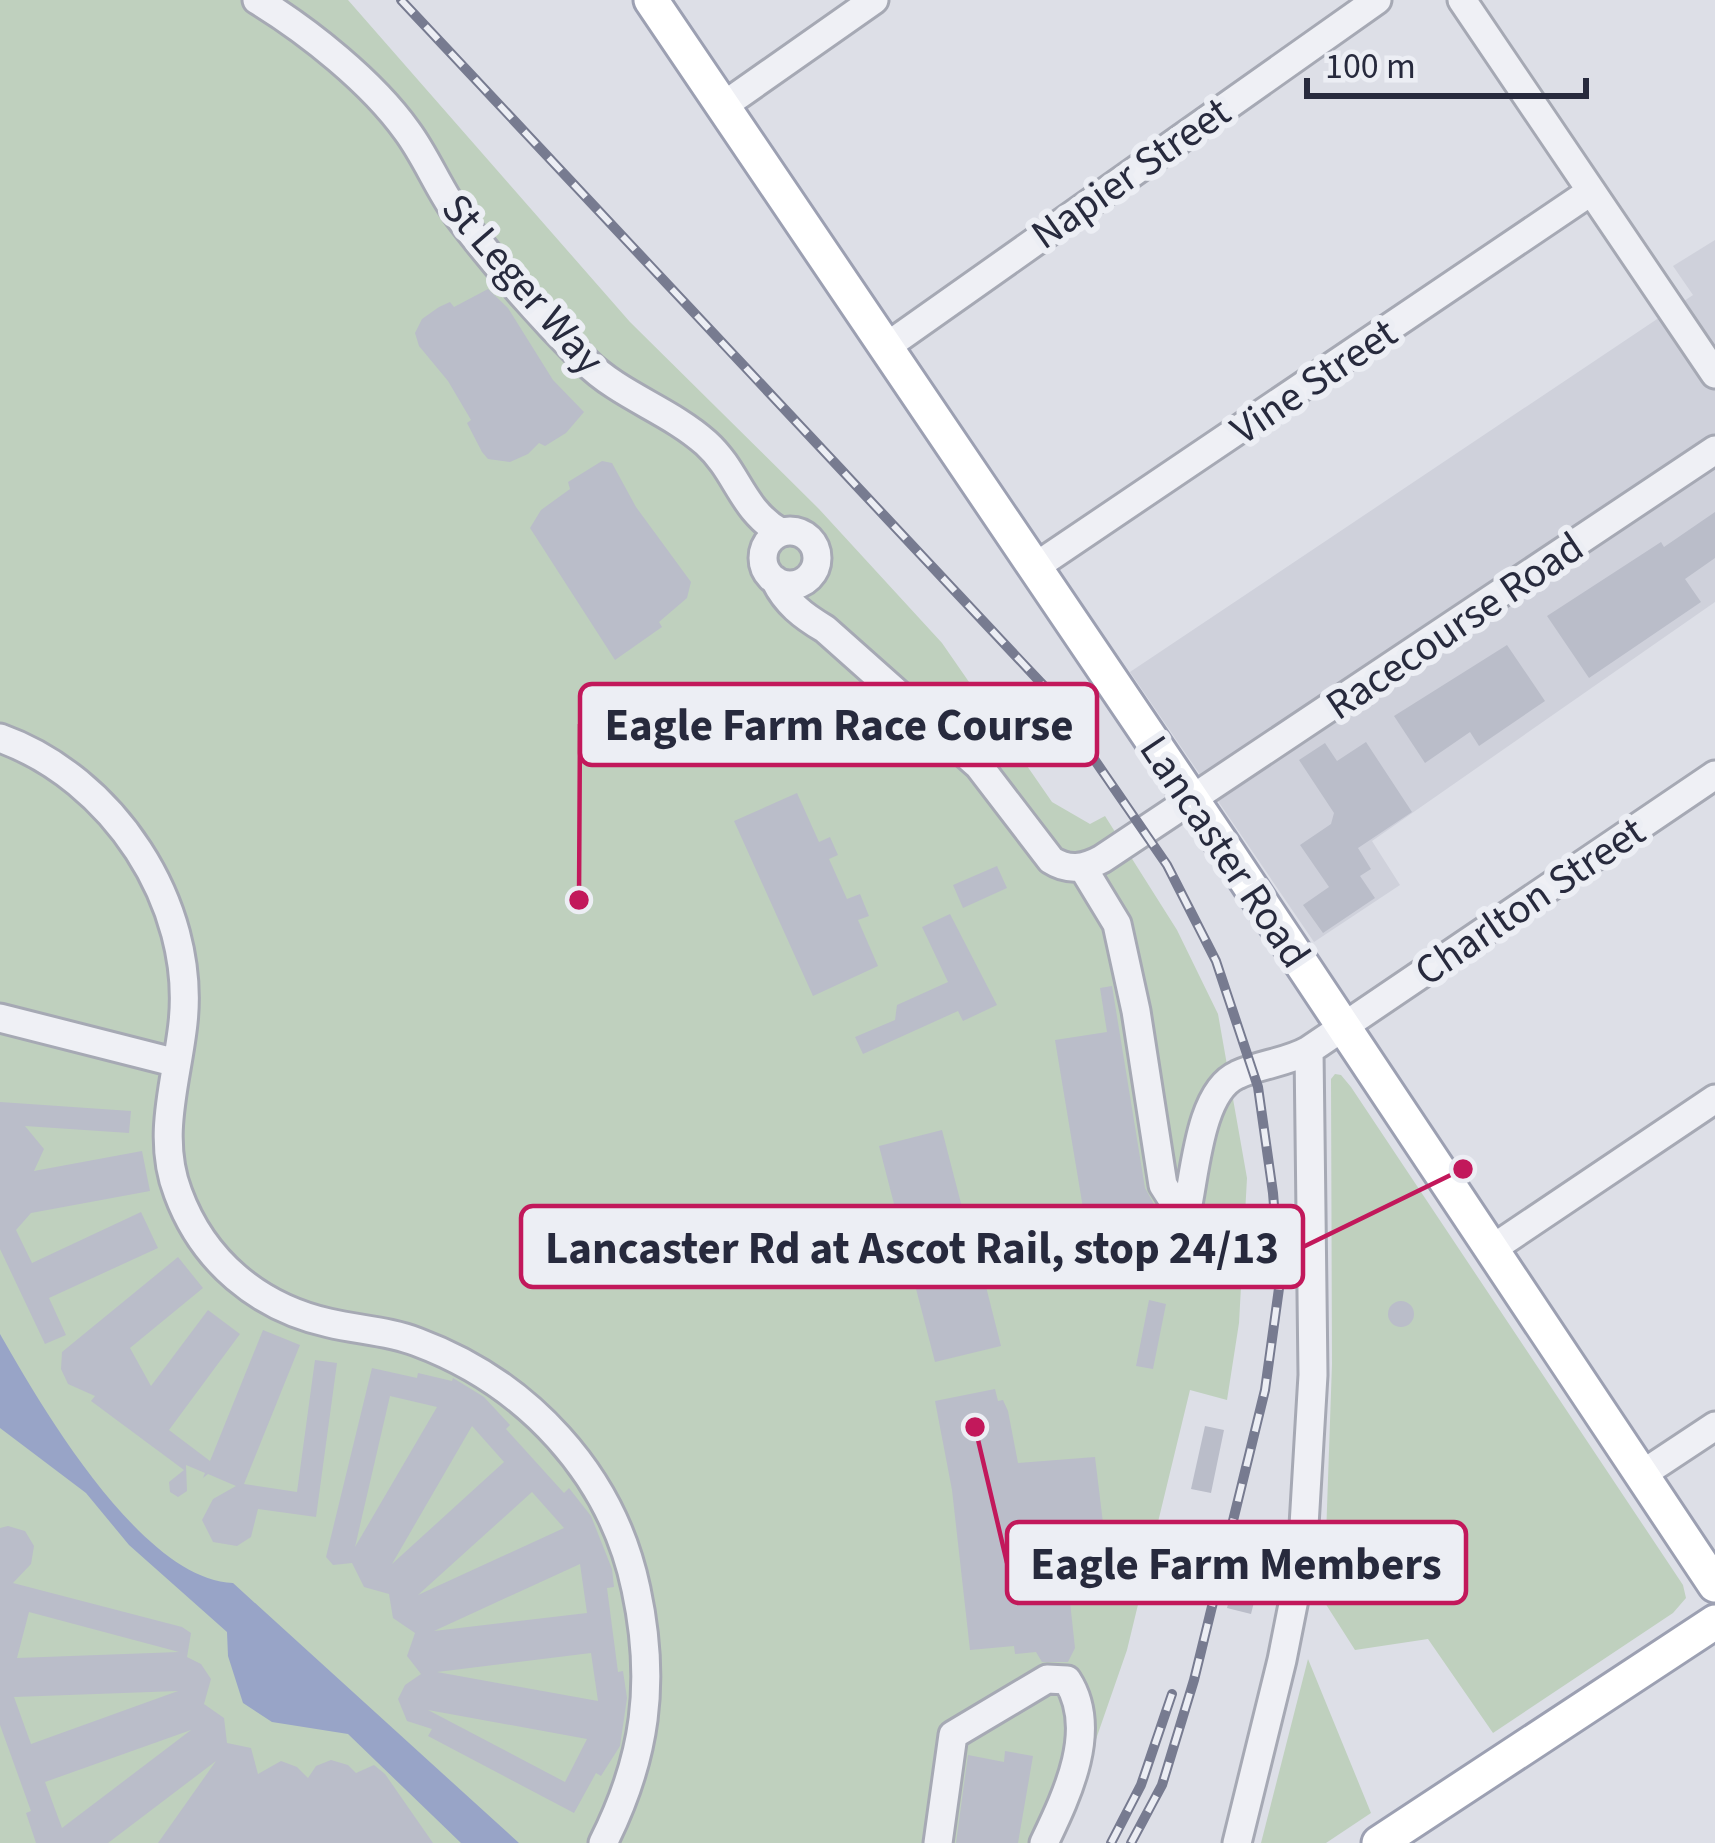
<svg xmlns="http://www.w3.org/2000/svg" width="1715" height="1843" viewBox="0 0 1715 1843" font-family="'Source Sans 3',sans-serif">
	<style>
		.built { fill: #cfd1db }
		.green { fill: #bfd0be }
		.water { fill: #98a4c7 }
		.building { fill: #babdc9; fill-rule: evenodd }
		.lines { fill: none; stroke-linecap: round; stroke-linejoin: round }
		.minor-casing { stroke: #a6a9b4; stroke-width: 33 }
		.major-casing { stroke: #9ca0b2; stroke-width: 39 }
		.minor { stroke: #eff0f5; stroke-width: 27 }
		.major { stroke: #fff; stroke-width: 33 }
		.rail-casing { stroke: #777b90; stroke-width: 10 }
		.rail { stroke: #eceef4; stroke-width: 6; stroke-dasharray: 18; stroke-linecap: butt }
		.labels { text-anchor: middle; stroke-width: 12; stroke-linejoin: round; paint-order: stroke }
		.street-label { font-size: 42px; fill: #272a3d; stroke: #eceef4 }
		.leader { fill: none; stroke: #c2185b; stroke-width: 4.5 }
		.callout-dot { fill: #c2185b; stroke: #eceef4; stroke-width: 4.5 }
		.callout { fill: #eceef4; stroke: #c2185b; stroke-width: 4.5 }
		.callout-label { font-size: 45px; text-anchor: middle; font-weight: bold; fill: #272a3d }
	</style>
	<rect width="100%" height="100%" fill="#dddfe7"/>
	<!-- built -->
	<path class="built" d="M1715 240V602L1372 841 1400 885 1314 942 1130 672 1693 295 1673 266Z"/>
	<!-- green -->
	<path class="green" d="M0 0H348L630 322 819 509 942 643 1052 802 1090 824 1105 816 1177 930 1218 1014 1247 1178 1239 1323 1227 1400 1190 1390 1127 1650 1070 1814 1054 1843H0Z
		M1335 1074 1341 1075 1351 1087 1683 1585 1686 1598 1673 1613 1493 1733 1428 1639 1355 1650 1320 1595 1325 1566 1332 1364 1331 1079Z
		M1308 1659 1371 1813 1326 1843H1261Z"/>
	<!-- water -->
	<path class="water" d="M0 1334C41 1406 142 1580 233 1583L519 1843H461L348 1734 272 1722 243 1703 228 1656 227 1632 129 1545 86 1493 0 1428Z"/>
	<!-- building -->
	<path class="building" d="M488 289 508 308 553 380 584 412 566 433 545 446 539 443 528 454 510 462 488 459 482 452 467 423 471 420 448 381 419 346 415 333 422 319 439 307 450 302 454 307Z
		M602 461 612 463 636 507 691 582 687 598 659 622 662 627 615 660 530 528 541 510 570 489 568 482Z
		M1715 512V558L1685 579 1701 602 1589 678 1547 616 1661 542 1664 547Z
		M1507 645 1545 701 1479 746 1470 732 1425 763 1394 716Z
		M1366 742 1412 812 1358 848 1371 869 1360 876 1375 898 1323 933 1303 905 1329 887 1300 845 1331 824 1334 813 1299 760 1325 743 1337 761Z
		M797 793 819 842 830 837 838 855 829 859 847 899 860 894 869 916 858 920 878 966 813 996 734 821Z
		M997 866 1007 888 963 908 953 885Z
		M950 914 997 1005 963 1021 958 1011 863 1054 855 1037 895 1020 897 1005 948 982 922 927Z
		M1112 986 1145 1188 1155 1206 1167 1280 1147 1283 1140 1243 1090 1250 1055 1040 1107 1032 1100 988Z
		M0 1102 131 1111 129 1133 25 1126 44 1149 34 1171 142 1151 150 1191 31 1213 16 1230 32 1263 141 1212 158 1248 49 1298 66 1335 45 1344 0 1249Z
		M942 1130 964 1215 1000 1206 1007 1235 975 1243 1001 1346 935 1362 879 1146Z
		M178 1257 203 1288 130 1348 151 1386 208 1310 240 1334 169 1430 210 1461 263 1330 300 1345 244 1484 297 1492 315 1360 337 1363 316 1517 258 1509 251 1537 237 1546 213 1542 202 1520 213 1499 236 1486 208 1474 203 1478 205 1473 186 1465 187 1491 178 1497 170 1492 169 1482 184 1470 91 1401 95 1396 68 1384 61 1369 62 1352Z
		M1149 1300 1166 1304 1153 1369 1136 1366Z
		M1388 1314a13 13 0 1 1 26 0a13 13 0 1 1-26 0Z
		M372 1368 417 1378 418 1373 452 1381 453 1378 484 1397 510 1425 506 1429 564 1493 569 1488 591 1516 612 1569 614 1587 607 1588 618 1672 623 1671 627 1698 620 1746 601 1776 596 1773 574 1813 428 1736 432 1729 407 1721 398 1699 405 1685 421 1674 407 1656 415 1633 393 1618 389 1594 364 1587 352 1563 333 1565 326 1557ZM390 1396 437 1407 355 1547ZM472 1426 504 1462 392 1564ZM532 1492 564 1528 418 1595ZM580 1564 587 1613 434 1631ZM591 1653 598 1701 437 1672ZM428 1710 587 1739 565 1782Z
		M995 1389 998 1401 1003 1400 1008 1411 1018 1463 1095 1457 1112 1597 1070 1602 1075 1648 1068 1662H1042L1036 1652 1015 1654 1014 1646 970 1650 952 1490 935 1401Z
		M1205 1426 1224 1430 1211 1493 1191 1489Z
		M8 1526 25 1531 34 1546 31 1564 13 1583 182 1627 191 1633 187 1657 201 1664 211 1679 204 1704 224 1718 227 1743 251 1748 258 1774 281 1761 297 1767 308 1778 316 1766 331 1760 348 1765 356 1773 374 1765 385 1774 433 1843H158L216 1761 108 1843H36L26 1813 31 1811 0 1725V1528ZM29 1612 179 1652 17 1658ZM178 1691 31 1744 14 1697ZM191 1730 62 1828 45 1782Z
		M1246 1533 1270 1539 1251 1614 1227 1608Z
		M1005 1751 1033 1756 1018 1843H956L968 1755 1004 1762Z"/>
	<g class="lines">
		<!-- minor casing -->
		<g class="minor-casing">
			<path id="minor" d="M257 0C308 31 372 82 407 131 427 158 439 190 459 217 497 267 541 317 585 361 620 396 669 410 706 443 738 472 741 509 780 532
				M1462 0 1715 374
				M723 106 874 0
				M886 347 1377 0
				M763 558a27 27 0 1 1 54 0a27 27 0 1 1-54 0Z
				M1035 567 1590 192
				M775 580C786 603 803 616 825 629L979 766 1051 860C1068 871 1084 869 1102 859L1715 450
				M0 738C112 778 196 903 183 1023 177 1080 156 1136 178 1193 203 1261 258 1307 329 1323 358 1330 389 1331 417 1342 527 1383 612 1474 636 1589 656 1682 646 1758 603 1843
				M1083 868 1117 924 1136 1011 1163 1185 1170 1196 1188 1206
				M0 1018 177 1063
				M1186 1214C1195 1176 1199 1092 1237 1075 1260 1064 1286 1063 1309 1050L1715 775
				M1492 1249 1715 1099
				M1641 1475 1715 1426
				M938 1843 953 1735 1047 1679 1067 1680C1099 1729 1067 1795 1044 1843
				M1237 1843 1282 1660 1302 1559 1313 1375 1309 1050"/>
		</g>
		<!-- major casing -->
		<g class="major-casing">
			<path id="major" d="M651 0 1220 841 1715 1585
				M1379 1843 1715 1622"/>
		</g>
		<!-- minor -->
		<use href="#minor" class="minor"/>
		<!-- major -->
		<use href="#major" class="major"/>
		<!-- rail casing -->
		<g class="rail-casing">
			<path id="rail" d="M401 0 1043 685 1167 865 1216 961 1258 1087 1273 1193 1280 1281 1265 1390 1194 1680 1162 1785 1131 1843
				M1111 1843 1141 1785 1172 1694"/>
		</g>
		<!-- rail -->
		<use href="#rail" class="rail"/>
	</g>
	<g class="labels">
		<!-- street labels -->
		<g class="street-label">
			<text transform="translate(1130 172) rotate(-35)" y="15">Napier Street</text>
			<text transform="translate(524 283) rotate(49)" y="15">St Leger Way</text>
			<text transform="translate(1313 380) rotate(-34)" y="15">Vine Street</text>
			<text transform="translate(1454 625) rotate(-34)" y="15">Racecourse Road</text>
			<text transform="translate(1226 851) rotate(56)" y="15">Lancaster Road</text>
			<text transform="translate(1529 900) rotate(-34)" y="15">Charlton Street</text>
		</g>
	</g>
	<!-- callouts -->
	<path class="leader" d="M579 900L580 724M1463 1169L1303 1247M975 1427L1007 1563"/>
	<g class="callout-dot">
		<circle cx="579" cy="900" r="12"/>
		<circle cx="1463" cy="1169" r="12"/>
		<circle cx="975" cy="1427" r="12"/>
	</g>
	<g class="callout">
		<rect x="580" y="684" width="517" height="81" rx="12"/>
		<rect x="521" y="1206" width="782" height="81" rx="12"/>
		<rect x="1007" y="1522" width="459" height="81" rx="12"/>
	</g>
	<g class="callout-label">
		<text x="839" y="740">Eagle Farm Race Course</text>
		<text x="912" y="1263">Lancaster Rd at Ascot Rail, stop 24/13</text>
		<text x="1236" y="1579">Eagle Farm Members</text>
	</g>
	<!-- scale -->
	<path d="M1307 78v18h279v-18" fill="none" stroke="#272a3d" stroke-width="6"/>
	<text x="1325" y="78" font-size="36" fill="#272a3d" stroke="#eceef4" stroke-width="9" paint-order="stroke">100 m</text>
</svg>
